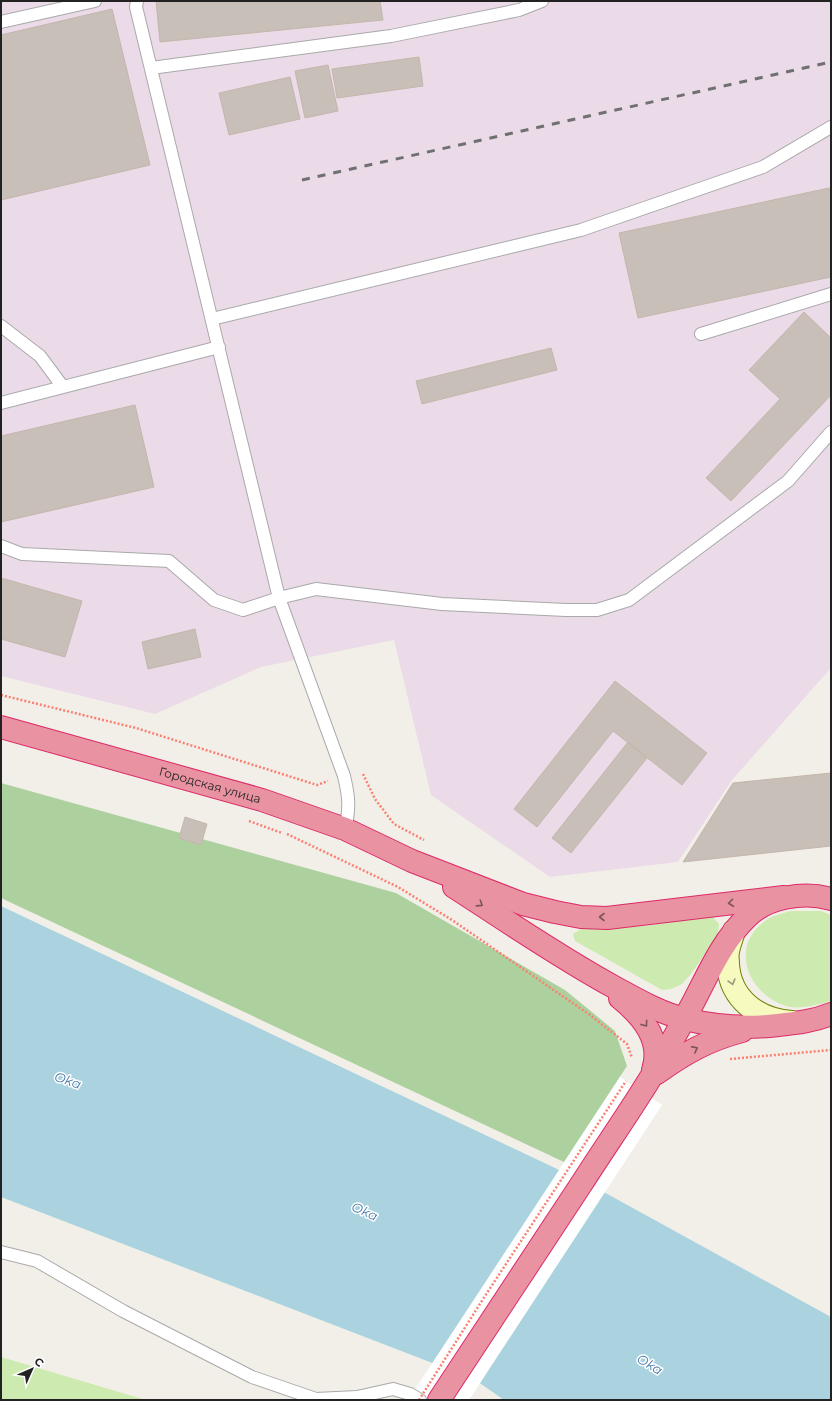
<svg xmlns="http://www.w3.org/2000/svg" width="832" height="1401" viewBox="0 0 832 1401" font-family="Montserrat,sans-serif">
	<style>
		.industrial { fill: #ebdbe8 }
		.grass { fill: #cdebb0 }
		.forest { fill: #add19e }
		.water { fill: #aad3df }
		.pier { fill: #fff }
		.building { fill: #c7bfb8; stroke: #c4b6ab }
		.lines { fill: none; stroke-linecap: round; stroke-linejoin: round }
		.lane-casing { stroke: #a9a9a9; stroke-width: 14 }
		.secondary-casing { stroke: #707d05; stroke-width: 24 }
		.highway-casing { stroke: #dc2a67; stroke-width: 24 }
		.path { stroke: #fa8072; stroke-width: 2.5; stroke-dasharray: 2 2; stroke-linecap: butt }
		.lane { stroke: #fff; stroke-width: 12 }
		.secondary { stroke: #f7fabf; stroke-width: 22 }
		.highway { stroke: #e892a2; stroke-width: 22 }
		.rail { stroke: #707070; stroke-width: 3; stroke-dasharray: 8 8; stroke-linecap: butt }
		.path-bridge { stroke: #fa8072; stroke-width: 2.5; stroke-dasharray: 2 2; stroke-linecap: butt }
		.oneway { stroke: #7b545c }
		.oneway2 { stroke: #979978 }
		.labels { text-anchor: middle; stroke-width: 3; stroke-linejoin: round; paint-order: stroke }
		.street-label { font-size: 12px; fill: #222; stroke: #fff }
		.water-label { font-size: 13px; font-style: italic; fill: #4a7aab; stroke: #fff }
	</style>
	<rect width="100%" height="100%" fill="#f2efe9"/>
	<!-- industrial -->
	<path class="industrial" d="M1 1H831V668L732 780 678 862 550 877 431 795 394 640 261 667 155 714 1 676Z"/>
	<!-- grass -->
	<path class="grass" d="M790 911H821L831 915V1001C816 1005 801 1010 786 1006 749 995 728 947 765 921 772 915 782 914 790 911Z
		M711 915 719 924 718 935 691 974 682 984 671 989 662 990 575 941 573 934 581 929 646 926Z
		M1 1357 146 1400H1Z"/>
	<!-- forest -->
	<path class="forest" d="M1 783 396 893 565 990 615 1031 627 1066 564 1162 1 898Z"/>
	<!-- water -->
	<path class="water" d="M1 906 591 1185 831 1317V1400H504L474 1379 1 1197Z"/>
	<!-- pier -->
	<path class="pier" d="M620 1077 662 1105 469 1400H408Z"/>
	<!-- building -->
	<path class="building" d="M156 1H380L383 20 160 42Z
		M112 9 150 165 1 200V35Z
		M419 57 423 86 337 98 332 69Z
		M328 65 338 111 305 118 295 71Z
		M290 77 300 119 229 135 219 93Z
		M829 188 831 198V277L638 318 619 233Z
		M804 312 831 338V395L731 501 706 478 780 399 749 370Z
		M551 348 557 370 422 404 416 381Z
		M135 405 154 487 1 522V436Z
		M1 578 82 601 65 657 1 639Z
		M195 629 201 657 148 669 142 642Z
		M615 681 707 753 682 785 613 731 537 827 514 809Z
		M628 742 647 758 571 853 552 838Z
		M831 773V846L683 862 733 783Z
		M185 817 207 824 201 845 179 838Z"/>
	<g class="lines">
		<!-- lane casing -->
		<g class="lane-casing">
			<path id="lane" d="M137 1 136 7 279 598 344 776C349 797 350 808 345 829
				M1 22 95 1
				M151 68 391 36 519 10 542 1
				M212 319 581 230 763 167 831 127
				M1 326 40 356 63 387
				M701 334 831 294
				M1 403 219 347
				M1 546 22 554 169 561 214 600 243 610 279 598 316 589 442 604 566 610H597L629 600 788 481 831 432
				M1 1252 37 1261 123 1311 252 1377 316 1399 357 1397 393 1389 410 1394 420 1400"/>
		</g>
		<!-- secondary casing -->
		<g class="secondary-casing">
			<path id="secondary" d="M734 931C732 938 729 945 728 952 727 955 728 960 728 964 730 999 758 1020 792 1022"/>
		</g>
		<!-- highway casing -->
		<g class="highway-casing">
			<g id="highway">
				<path id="s1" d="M1 727 262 800 345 829 412 861 523 904 555 912 581 917 607 918 784 897"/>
				<path d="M454 887C507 921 559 957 614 987 636 999 660 1013 685 1019 717 1027 745 1029 778 1025 797 1023 814 1021 831 1014"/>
				<path d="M620 998C642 1016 663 1040 653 1070"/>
				<path d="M657 1073C685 1053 708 1040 742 1031"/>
				<path d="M439 1400C487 1328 534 1255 582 1183 605 1147 629 1113 651 1077 666 1052 680 1027 694 1001 709 972 723 940 747 917 767 897 804 891 831 899"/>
			</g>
		</g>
		<!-- path -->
		<path class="path" d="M1 695 136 728 317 785 328 781
			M363 774 375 799 394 824 424 840
			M249 821 282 833
			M287 834 398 887 452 920 590 1015 627 1044 632 1058
			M730 1059 831 1050"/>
		<!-- lane -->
		<use href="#lane" class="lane"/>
		<!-- secondary -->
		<use href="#secondary" class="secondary"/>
		<!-- highway -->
		<use href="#highway" class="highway"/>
		<!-- rail -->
		<path class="rail" d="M302 180 831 62"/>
		<!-- path-bridge -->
		<path class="path-bridge" d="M419 1400 485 1296 626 1081"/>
	</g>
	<!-- one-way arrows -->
	<defs><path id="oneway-chevron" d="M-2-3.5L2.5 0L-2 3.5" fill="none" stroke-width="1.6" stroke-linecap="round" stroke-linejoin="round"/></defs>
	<g class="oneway">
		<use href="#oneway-chevron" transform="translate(731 903) rotate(173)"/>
		<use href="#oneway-chevron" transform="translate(480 904) rotate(33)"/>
		<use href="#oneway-chevron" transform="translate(602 917) rotate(180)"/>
		<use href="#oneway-chevron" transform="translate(645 1024) rotate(54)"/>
		<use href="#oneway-chevron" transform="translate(695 1049) rotate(-28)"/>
	</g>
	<use class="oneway2" href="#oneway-chevron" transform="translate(732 982) rotate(74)"/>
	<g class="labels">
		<!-- street labels -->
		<g class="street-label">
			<text dy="4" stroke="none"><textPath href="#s1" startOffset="217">Городская улица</textPath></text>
		</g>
		<!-- water labels -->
		<g class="water-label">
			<text transform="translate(68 1080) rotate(19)" y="5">Oka</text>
			<text transform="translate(365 1211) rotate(24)" y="5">Oka</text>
			<text transform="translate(650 1364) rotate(31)" y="5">Oka</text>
		</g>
	</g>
	<!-- border -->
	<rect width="832" height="1401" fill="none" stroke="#222222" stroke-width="4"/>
	<!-- north arrow -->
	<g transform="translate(32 1369) rotate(45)" stroke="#ffffff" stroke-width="3" paint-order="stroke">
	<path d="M0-3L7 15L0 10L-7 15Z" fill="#222222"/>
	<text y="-6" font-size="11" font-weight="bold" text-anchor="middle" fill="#222222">С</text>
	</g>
</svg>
